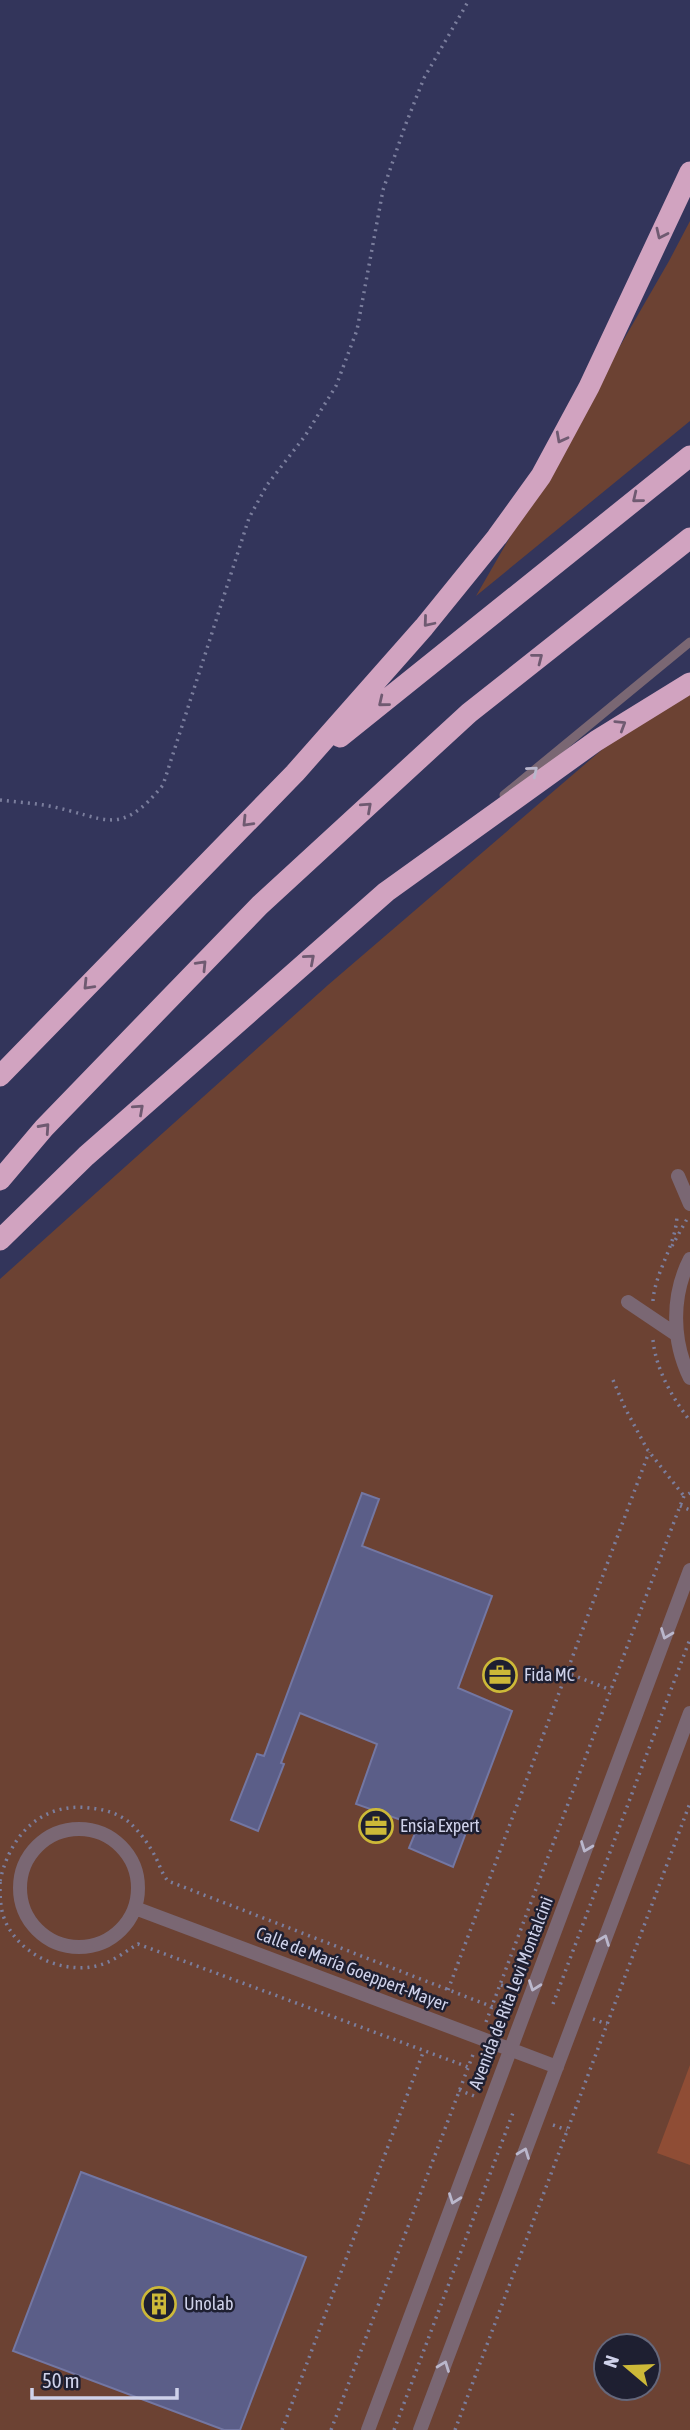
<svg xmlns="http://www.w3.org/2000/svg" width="690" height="2430" viewBox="0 0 690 2430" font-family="'Asap Condensed',sans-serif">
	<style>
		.green { fill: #6c4233; fill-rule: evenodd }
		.forest { fill: #8f4d35 }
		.building { fill: #5b5e88; stroke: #7377a3; stroke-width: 2 }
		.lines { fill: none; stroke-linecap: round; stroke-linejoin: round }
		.path { stroke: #7b7e9d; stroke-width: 3.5; stroke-dasharray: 2 5; stroke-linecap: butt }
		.lane { stroke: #7a6773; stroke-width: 9 }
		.street { stroke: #7a6773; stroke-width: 14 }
		.highway { stroke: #d1a3c0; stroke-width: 21 }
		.oneway { stroke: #6f5a71 }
		.oneway2 { stroke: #bab7cc }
		.labels { text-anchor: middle; stroke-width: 5; stroke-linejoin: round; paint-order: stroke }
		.poi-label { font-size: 18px; fill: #cfd2ea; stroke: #1e1f31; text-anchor: start }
		.street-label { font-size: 18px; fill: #cfd2ea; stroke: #1e1f31 }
	</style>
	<rect width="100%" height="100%" fill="#33355b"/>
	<!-- green -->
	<path class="green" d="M690 221V421L476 596 669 261Z
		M690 674V2430H0V1279L328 985ZM606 2346H648V2388H606Z"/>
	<!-- forest -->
	<path class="forest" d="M690 2065V2165L657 2153Z"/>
	<!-- building -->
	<path class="building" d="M362 1493 379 1499 362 1546 492 1596 458 1688 512 1711 453 1867 409 1848 418 1826 356 1804 377 1744 300 1713 281 1763 284 1764 258 1831 231 1820 257 1754 264 1756Z
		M81 2172 306 2257 240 2430H224L13 2351Z"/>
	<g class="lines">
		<!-- path -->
		<path class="path" d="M0 800C16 802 33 803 49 806 106 817 119 839 163 785L249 518 267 485 305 436 336 386 357 330 383 190 405 126 424 78 469 0
			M672 1246 687 1219
			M653 1301C655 1271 677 1244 677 1214
			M653 1340C656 1370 672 1397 690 1421
			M613 1380 625 1408 647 1449 684 1496
			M680 1506 690 1510
			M565 1672 611 1690
			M0 1881C10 1835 41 1802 90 1808 104 1809 120 1814 130 1823 140 1832 150 1846 156 1858 160 1866 162 1874 168 1881L498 2009
			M0 1882C0 1893 0 1905 3 1915 15 1953 62 1976 100 1965 114 1961 126 1951 138 1944L468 2067
			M501 1985 517 1990
			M448 1990 649 1452
			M553 2004 690 1639
			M593 2019 607 2024
			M486 2022 680 1506 684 1496 690 1493
			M459 2090 477 2097
			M553 2125 567 2130
			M282 2430 424 2050
			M331 2430 474 2052
			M394 2430 514 2110
			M455 2430 690 1803"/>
		<!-- lane -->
		<path class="lane" d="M504 795 690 642"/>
		<!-- street -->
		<path class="street" d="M678 1176 690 1204
			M690 1259C671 1296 672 1341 690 1378
			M628 1302 677 1335
			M20 1888a59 59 0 1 1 118 0a59 59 0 1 1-118 0Z
			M135 1908 557 2067
			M368 2430 690 1570
			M420 2430 690 1713"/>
		<!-- highway -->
		<path class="highway" d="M340 737 690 456
			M0 1076 295 773 424 627 497 537 541 476 589 387 690 172
			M0 1180 44 1128 260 905 469 713 690 538
			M0 1240 86 1156 386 892 596 741 690 683"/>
	</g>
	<!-- one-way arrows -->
	<defs><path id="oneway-chevron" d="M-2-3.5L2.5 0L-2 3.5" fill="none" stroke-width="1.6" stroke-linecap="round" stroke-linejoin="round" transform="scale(1.75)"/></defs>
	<g class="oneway">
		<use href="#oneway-chevron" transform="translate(661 234) rotate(115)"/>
		<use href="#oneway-chevron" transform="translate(561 438) rotate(118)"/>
		<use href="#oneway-chevron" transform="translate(637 498) rotate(141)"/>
		<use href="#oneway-chevron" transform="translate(428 622) rotate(130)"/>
		<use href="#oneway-chevron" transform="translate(538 658) rotate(-38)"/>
		<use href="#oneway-chevron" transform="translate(383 702) rotate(141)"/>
		<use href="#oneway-chevron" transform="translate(621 725) rotate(-32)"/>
		<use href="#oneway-chevron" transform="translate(367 807) rotate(-42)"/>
		<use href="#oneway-chevron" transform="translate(247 822) rotate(134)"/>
		<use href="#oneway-chevron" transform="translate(310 959) rotate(-41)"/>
		<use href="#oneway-chevron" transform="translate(202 965) rotate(-46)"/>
		<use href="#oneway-chevron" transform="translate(88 985) rotate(134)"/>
		<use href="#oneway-chevron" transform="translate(139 1109) rotate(-42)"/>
		<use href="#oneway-chevron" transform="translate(45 1128) rotate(-48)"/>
	</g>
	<g class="oneway2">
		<use href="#oneway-chevron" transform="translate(533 771) rotate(-40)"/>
		<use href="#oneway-chevron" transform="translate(666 1634) rotate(111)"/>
		<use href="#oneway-chevron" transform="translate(586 1847) rotate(111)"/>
		<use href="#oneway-chevron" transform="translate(604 1940) rotate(-69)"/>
		<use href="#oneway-chevron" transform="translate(534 1986) rotate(110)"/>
		<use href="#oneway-chevron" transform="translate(524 2153) rotate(-69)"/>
		<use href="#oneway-chevron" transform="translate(454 2199) rotate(110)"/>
		<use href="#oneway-chevron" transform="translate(444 2366) rotate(-69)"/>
	</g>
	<!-- icons -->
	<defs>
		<g id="office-ring" transform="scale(1.75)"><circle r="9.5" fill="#1e1f31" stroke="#cdb938" stroke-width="1.5"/><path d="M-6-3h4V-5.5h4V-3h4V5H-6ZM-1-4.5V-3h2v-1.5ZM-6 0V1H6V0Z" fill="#cdb938"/></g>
		<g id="building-ring" transform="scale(1.75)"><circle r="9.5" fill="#1e1f31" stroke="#cdb938" stroke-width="1.5"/><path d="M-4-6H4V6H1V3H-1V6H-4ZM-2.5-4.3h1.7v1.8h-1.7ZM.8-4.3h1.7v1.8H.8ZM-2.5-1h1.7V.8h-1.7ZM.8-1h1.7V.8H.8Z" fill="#cdb938"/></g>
	</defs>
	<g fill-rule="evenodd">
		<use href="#office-ring" x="500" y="1675"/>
		<use href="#office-ring" x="376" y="1826"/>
		<use href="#building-ring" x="159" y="2304"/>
	</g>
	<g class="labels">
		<!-- poi labels -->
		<g class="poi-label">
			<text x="524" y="1681">Fida MC</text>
			<text x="400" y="1832">Ensia Expert</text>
			<text x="184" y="2310">Unolab</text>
		</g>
		<!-- street labels -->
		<g class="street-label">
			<text transform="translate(352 1969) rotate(21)" y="6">Calle de María Goeppert-Mayer</text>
			<text transform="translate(511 1993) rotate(-69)" y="6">Avenida de Rita Levi Montalcini</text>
		</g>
	</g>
	<!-- north arrow -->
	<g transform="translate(627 2367) rotate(289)"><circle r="33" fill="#1e1f31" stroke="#65677b" stroke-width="2"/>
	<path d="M0-5L12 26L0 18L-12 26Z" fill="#cdb938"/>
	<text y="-10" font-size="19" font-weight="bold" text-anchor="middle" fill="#cfd2ea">N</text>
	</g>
	<!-- scale -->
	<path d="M32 2388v10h145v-10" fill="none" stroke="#cfd2ea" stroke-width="3.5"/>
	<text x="42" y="2388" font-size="21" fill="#cfd2ea" stroke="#1e1f31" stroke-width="5" paint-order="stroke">50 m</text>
</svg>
